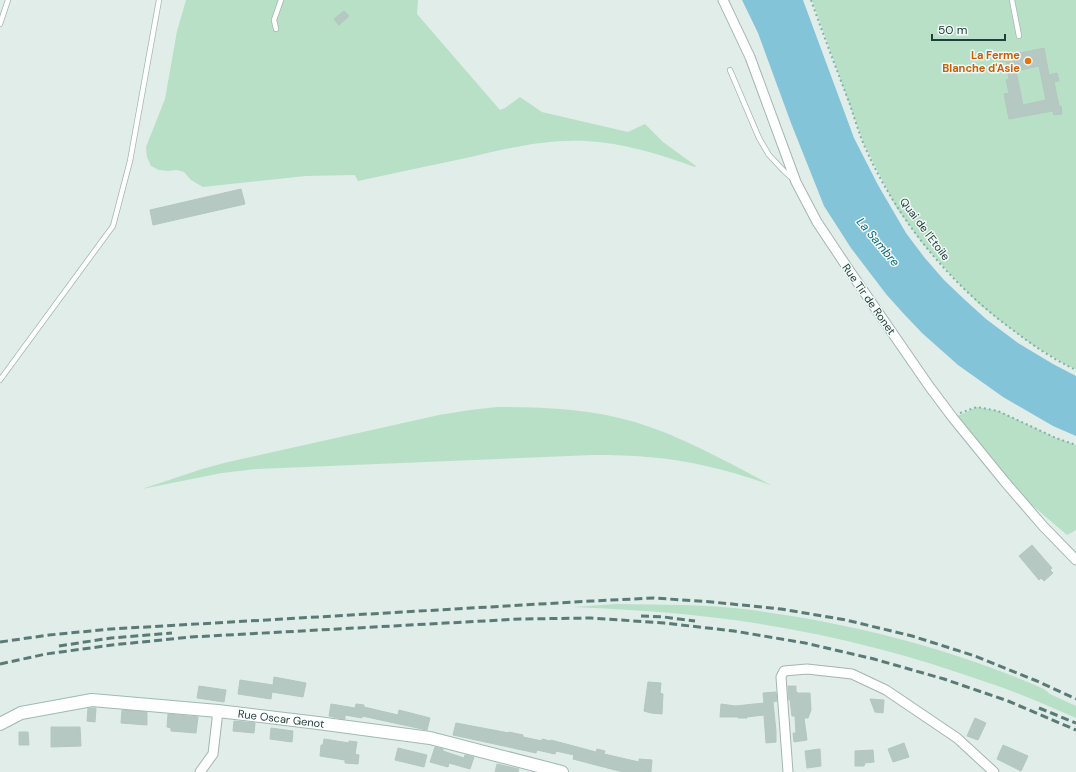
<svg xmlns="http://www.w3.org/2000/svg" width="1076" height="772" viewBox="0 0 1076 772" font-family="'DM Sans',sans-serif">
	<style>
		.green { fill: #b8e0c6 }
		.water { fill: #84c4d8 }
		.building { fill: #b6c8c2; stroke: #b3c7c1; fill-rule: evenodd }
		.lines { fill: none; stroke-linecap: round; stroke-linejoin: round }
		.lane-casing { stroke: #a3b6b1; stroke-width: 6 }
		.street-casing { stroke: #a3b6b1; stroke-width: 11 }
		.secondary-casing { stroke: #9ebab2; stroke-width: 14 }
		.path { stroke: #7eb4a8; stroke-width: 2; stroke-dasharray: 2 3; stroke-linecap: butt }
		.lane { stroke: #fff; stroke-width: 4.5 }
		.street { stroke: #fff; stroke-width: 9 }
		.secondary { stroke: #fff; stroke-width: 12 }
		.rail { stroke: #5a7b75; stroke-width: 3; stroke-dasharray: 8 4; stroke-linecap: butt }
		.food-dot { fill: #e8710a; stroke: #f2f9f6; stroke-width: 1.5 }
		.labels { text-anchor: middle; stroke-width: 3; stroke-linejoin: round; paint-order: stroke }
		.food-label { font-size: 11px; font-weight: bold; fill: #c56008; stroke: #f2f9f6; text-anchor: end }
		.street-label { font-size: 11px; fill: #1f403a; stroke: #f2f9f6 }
		.water-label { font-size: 12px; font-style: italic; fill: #146682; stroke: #f2f9f6 }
	</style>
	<rect width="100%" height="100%" fill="#e1ede9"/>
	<!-- green -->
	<path class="green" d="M186 0H418L417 14 500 110 505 108 520 97 542 112 628 132 645 124 663 142 696 166 695 167C659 154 624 143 586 141 547 139 508 148 471 157 433 165 395 173 358 181L355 175 306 176 203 187 191 180 184 172 177 170 168 171 159 170 151 166 147 157 146 147 165 99 177 31Z
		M812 0H1076V369L1068 366 1033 345 1006 325 980 305 950 274 923 244 896 207 864 144Z
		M497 407C543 407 590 409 635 422 684 437 729 463 773 486 751 478 729 471 706 466 669 457 631 455 593 455L257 469 222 473 142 489 202 469 224 463 439 415 470 410Z
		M977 407 998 411 1056 438 1076 445V530L1067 535 1005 482 953 418Z
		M617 604C659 605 702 604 744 609 847 622 949 647 1044 689L1050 694 1076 706V718C1046 705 1017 692 986 682 894 649 797 626 700 616 658 611 616 609 573 607Z"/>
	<!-- water -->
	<path class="water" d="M742 0H803L854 138 878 185 906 233 924 257 944 280 965 300 986 319 1018 343 1053 364 1076 376V436L1053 426 1003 397 958 365 922 333 903 313 886 294 851 248 824 206 791 123 758 33Z"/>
	<!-- building -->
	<path class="building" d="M344 11 349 16 339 25 334 19Z
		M1044 48 1049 75 1057 73 1059 81 1054 82 1059 106H1061L1062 114 1054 115 1053 111 1009 119 1004 94 1009 93 1006 80 1009 79 1006 61 1000 62 999 55 1006 54V56ZM1039 66 1046 100 1023 105 1016 71Z
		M241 189 245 204 153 225 150 210Z
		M1032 545 1052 568 1050 570 1053 573 1044 581 1041 578 1039 580 1019 556Z
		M274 677 306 683 303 697 272 692 271 699 238 694 240 680 273 685Z
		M648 682 661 683 660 693 663 694 662 714 651 713 644 711Z
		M199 686 226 690 224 702 197 698Z
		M788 686H796V692H797L798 693H810L811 710 808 718H804L807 740 794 742 793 733H796L795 716H792L790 700H789Z
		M776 692 777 701 773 702 776 731V742L766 743 764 715 747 717V718H738V717H720L721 704 735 706 764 703 763 693Z
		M870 699 884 700 883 713 875 712Z
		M331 704 355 708 356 704 364 705V707L398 715 399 710 430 718 427 730 362 716V718L345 715V719H343L329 716Z
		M88 708H96L95 722 87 721Z
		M122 710 147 712V725L121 723Z
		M168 714 198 717 196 733 171 731V728L167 727Z
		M975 718 986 723 978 740 967 736Z
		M234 721 255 723 254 733 233 731Z
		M456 723 509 733V732L523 735V737L542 741V739L550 741 551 740 596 752 597 749 605 751 604 754 639 762V759L652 760 651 772H624L615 770 573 759 574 755 556 751 555 754 537 750 536 753 453 735Z
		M51 727H80L81 746 51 747Z
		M271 728 293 731 292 742 270 739Z
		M19 732H28L29 745H19Z
		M324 739 349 743V741L357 742 355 754 359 755 358 764 345 763V760L320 756 321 745H323Z
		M904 743 909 757 893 762 888 749Z
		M1003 745 1028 756 1021 771 997 759Z
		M435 747 443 749V751L464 758 465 755 474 757 470 769 449 763 448 767 430 762Z
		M398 748 427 755 424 767 395 760Z
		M820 749 821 766 807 768 805 751Z
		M873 750 874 762 865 763 864 766H855V751Z
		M497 764 519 769 518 772H495Z"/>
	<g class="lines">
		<!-- lane casing -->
		<g class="lane-casing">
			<path id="lane" d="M1012 0 1019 36
				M0 24 8 0
				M276 29 274 20 281 0
				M730 70 759 138 769 155 784 171 793 179
				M0 380 113 226 130 161 159 0"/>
		</g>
		<!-- street casing -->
		<g class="street-casing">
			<path id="street" d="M723 0 750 57 796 182 817 222 849 270 929 386 953 418 1005 482 1043 526 1076 560
				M200 772 213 754 218 711
				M788 772 781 677 784 671 807 669 852 674 886 690 957 738 994 772"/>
		</g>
		<!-- secondary casing -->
		<g class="secondary-casing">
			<g id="secondary">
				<path id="s1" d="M0 724 21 713 92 700 218 711 318 723 430 738 562 772"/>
			</g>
		</g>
		<!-- path -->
		<path class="path" d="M811 0C823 34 836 68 849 102 854 116 858 131 864 145 897 220 950 285 1017 333 1035 347 1055 360 1076 370
			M960 413 977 407 998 411 1056 438 1076 445"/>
		<!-- lane -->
		<use href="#lane" class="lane"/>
		<!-- street -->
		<use href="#street" class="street"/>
		<!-- secondary -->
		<use href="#secondary" class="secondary"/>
		<!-- rail -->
		<path class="rail" d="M641 616 664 617 695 621
			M0 642 49 635 111 629 592 601 654 598 712 602 781 609 846 620 912 636 975 656 1037 681 1076 699
			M59 646 111 638 172 633
			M0 664 46 654 112 645 191 637 520 619 591 618 664 623 734 631 805 643 874 659 944 679 1008 701 1076 730
			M1039 708 1076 723"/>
	</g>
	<!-- markers -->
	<circle class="food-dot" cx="1028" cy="61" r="4"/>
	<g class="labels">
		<!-- food labels -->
		<g class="food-label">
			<text x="1020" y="59">La Ferme<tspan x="1020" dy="13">Blanche d'Asie</tspan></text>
		</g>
		<!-- street labels -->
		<g class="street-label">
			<text transform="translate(925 229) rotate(53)" y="4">Quai de l'Etoile</text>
			<text transform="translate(869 299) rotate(55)" y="4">Rue Tir de Ronet</text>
			<text dy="4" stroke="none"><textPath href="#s1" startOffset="286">Rue Oscar Genot</textPath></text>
		</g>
		<!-- water labels -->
		<g class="water-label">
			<text transform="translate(878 242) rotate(50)" y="4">La Sambre</text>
		</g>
	</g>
	<!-- scale -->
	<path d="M932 34v6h73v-6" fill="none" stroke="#1f403a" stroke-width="2"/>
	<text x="938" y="34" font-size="12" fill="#1f403a" stroke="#f2f9f6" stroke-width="3" paint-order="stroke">50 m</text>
</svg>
